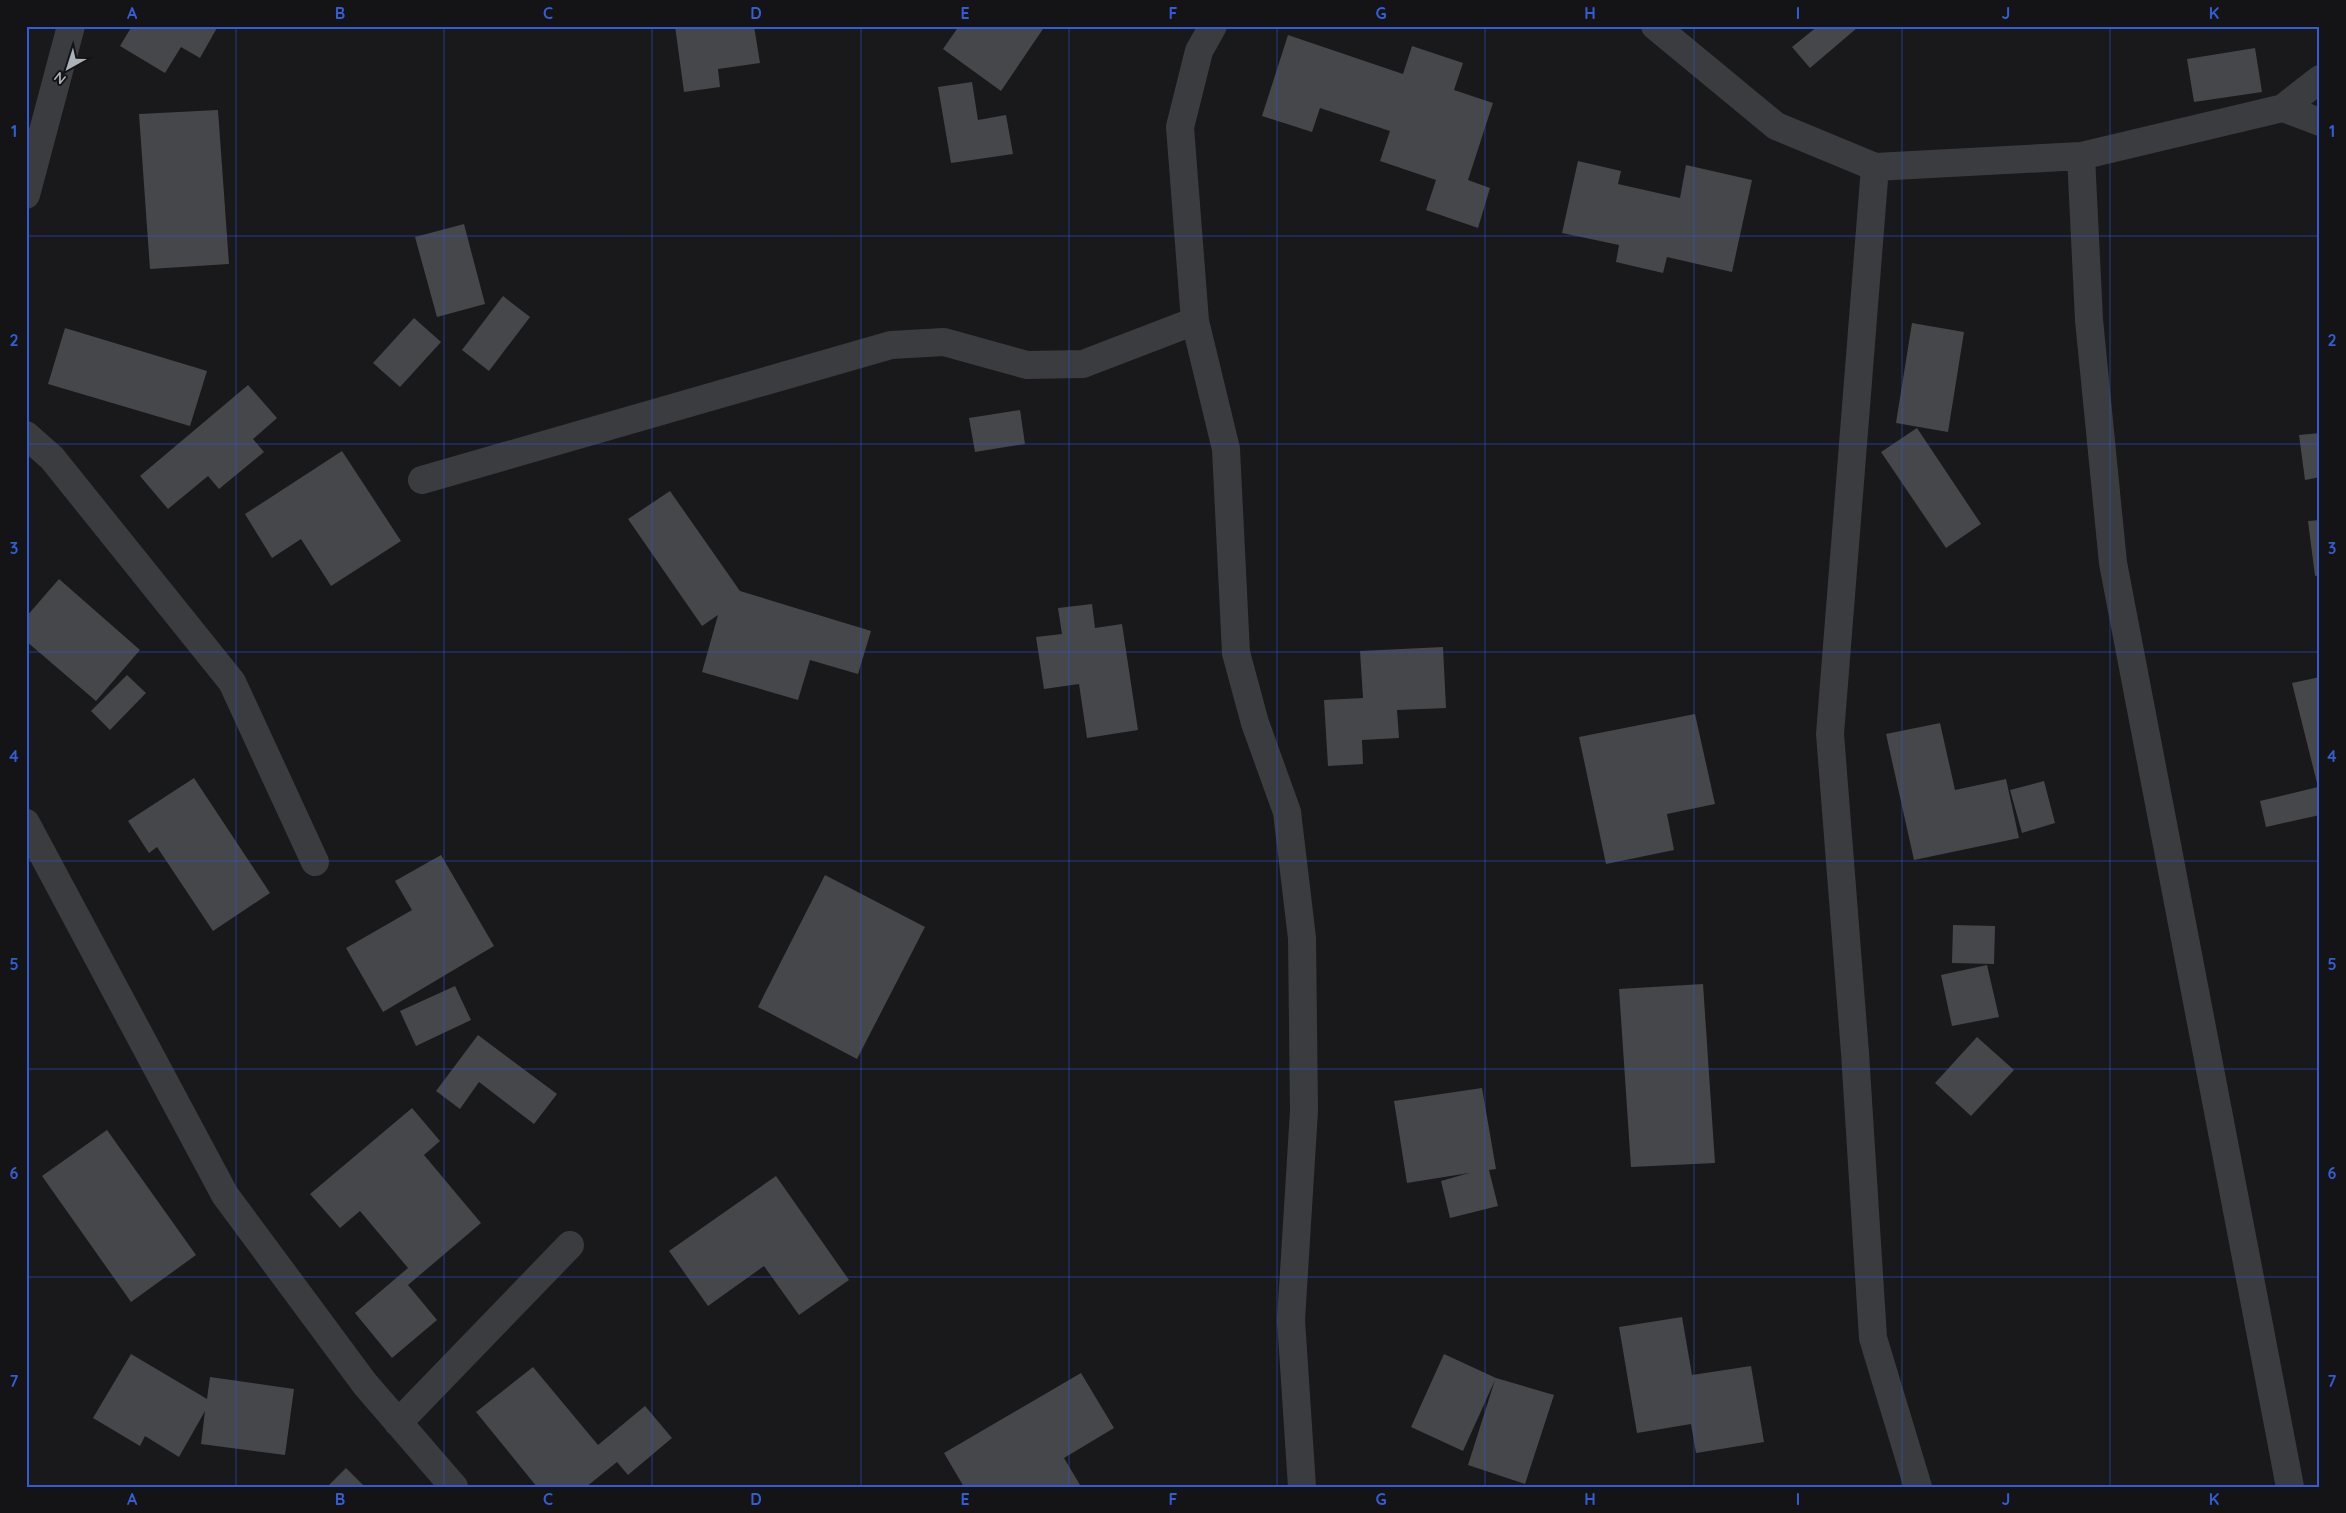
<svg xmlns="http://www.w3.org/2000/svg" width="2346" height="1513" viewBox="0 0 2346 1513" font-family="Quicksand,sans-serif">
	<style>
		.building { fill: #46474b }
		.lines { fill: none; stroke-linecap: round; stroke-linejoin: round }
		.minor { stroke: #3a3c40; stroke-width: 28 }
		.grid { fill: none; stroke: #325dd4; stroke-width: 1; stroke-opacity: 0.55 }
		.neatline { fill: none; stroke: #325dd4; stroke-width: 2 }
		.grid-label { font-size: 16px; text-anchor: middle; font-weight: bold; fill: #325dd4 }
	</style>
	<rect width="100%" height="100%" fill="#19191b"/>
	<!-- building -->
	<path class="building" d="M132 26H218L200 58 181 47 165 73 120 46Z
		M675 26H754L760 63 718 69 720 87 684 92Z
		M959 26H1045L1001 91 943 49Z
		M1818 26H1855L1857 28 1810 68 1792 47Z
		M1288 35 1403 74 1412 46 1463 63 1454 90 1493 103 1468 180 1490 188 1478 228 1426 210 1436 180 1380 161 1390 131 1320 108 1312 132 1262 116Z
		M2255 48 2262 92 2194 102 2187 59Z
		M972 82 978 120 1006 115 1013 154 951 163 938 87Z
		M218 110 229 264 150 269 139 114Z
		M1578 161 1621 171 1618 184 1680 198 1686 165 1752 180 1732 272 1667 257 1663 273 1616 262 1619 245 1562 233Z
		M464 224 485 304 437 317 415 237Z
		M503 296 530 317 489 371 462 350Z
		M414 318 441 342 400 387 373 363Z
		M1912 323 1964 332 1948 432 1896 423Z
		M65 328 207 371 190 426 48 384Z
		M248 385 277 418 253 439 264 452 219 489 208 476 168 509 140 476Z
		M1020 410 1025 444 975 452 969 418Z
		M1917 428 1981 524 1946 548 1881 452Z
		M2320 433V477L2305 480 2299 435Z
		M342 451 401 541 331 586 301 539 272 558 245 514Z
		M670 491 740 591 871 631 858 674 810 660 798 700 702 672 718 615 702 626 628 519Z
		M2320 520V575L2315 576 2308 521Z
		M59 579 140 650 96 701 26 641V617Z
		M1092 604 1095 628 1122 624 1138 730 1087 738 1079 684 1044 689 1036 637 1062 634 1058 608Z
		M1443 647 1446 708 1397 710 1399 738 1362 740 1363 764 1328 766 1324 700 1363 698 1360 651Z
		M127 675 146 693 110 730 91 711Z
		M2320 677V815L2266 827 2260 801 2318 787 2292 683Z
		M1695 714 1715 804 1667 814 1674 850 1606 864 1579 737Z
		M1940 723 1955 790 2006 779 2019 838 1914 860 1886 734Z
		M194 778 270 893 213 931 157 847 149 853 128 821Z
		M2044 781 2055 823 2022 833 2010 790Z
		M441 855 494 946 383 1012 346 948 412 910 395 881Z
		M825 875 925 927 857 1059 758 1007Z
		M1953 925 1995 926 1994 964 1952 963Z
		M1987 965 1999 1017 1952 1026 1941 975Z
		M1703 984 1715 1163 1631 1167 1619 989Z
		M455 986 471 1020 416 1046 400 1011Z
		M478 1035 557 1094 534 1124 479 1082 460 1109 436 1091Z
		M1977 1037 2014 1070 1971 1116 1935 1083Z
		M1482 1088 1496 1169 1489 1170 1498 1206 1450 1218 1441 1181 1469 1173 1407 1183 1394 1101Z
		M412 1108 440 1141 424 1155 481 1223 408 1285 437 1320 392 1358 355 1313 408 1268 360 1211 340 1228 310 1194Z
		M107 1130 196 1255 131 1302 42 1176Z
		M776 1176 849 1280 799 1315 764 1266 708 1306 669 1251Z
		M1682 1317 1692 1375 1751 1366 1764 1442 1696 1453 1691 1424 1637 1433 1619 1327Z
		M131 1354 207 1399 210 1377 294 1389 285 1455 201 1444 205 1411 179 1457 145 1436 140 1446 93 1418Z
		M1444 1354 1496 1378 1554 1395 1525 1484 1468 1465 1495 1380 1463 1451 1411 1427Z
		M533 1367 598 1445 645 1406 672 1438 628 1475 617 1462 586 1487H537L476 1412Z
		M1081 1373 1114 1428 1064 1458 1080 1485 964 1487 944 1453Z
		M346 1468 365 1487H327Z"/>
	<g class="lines">
		<!-- minor -->
		<path class="minor" d="M1213 26 1199 51 1180 127 1195 321 1226 449 1236 653 1255 723 1287 812 1302 938 1304 1111 1291 1320 1302 1487
			M1655 26 1776 126 1875 167 2081 156 2283 108 2320 79
			M2283 108 2320 122
			M2081 156 2089 320 2113 563 2290 1487
			M1875 167 1830 734 1855 1053 1873 1338 1918 1487
			M26 195 71 26
			M26 435 52 458 232 682 315 862
			M422 480 891 345 944 342 1027 365 1083 364 1195 321
			M26 823 225 1195 365 1384 454 1487
			M398 1423 570 1245"/>
	</g>
	<!-- grid -->
	<path class="grid" d="M236 26V1487M444 26V1487M652 26V1487M861 26V1487M1069 26V1487M1277 26V1487M1485 26V1487M1694 26V1487M1902 26V1487M2110 26V1487M26 236H2320M26 444H2320M26 652H2320M26 861H2320M26 1069H2320M26 1277H2320"/>
	<!-- border -->
	<rect width="2346" height="1513" fill="none" stroke="#141416" stroke-width="55"/>
	<!-- north arrow -->
	<g transform="translate(68 68) rotate(219)" stroke="#141416" stroke-width="4" paint-order="stroke">
	<path d="M0-4L9 19L0 12L-9 19Z" fill="#acb2ba"/>
	<text y="-8" font-size="14" font-weight="bold" text-anchor="middle" fill="#acb2ba">N</text>
	</g>
	<rect x="28" y="28" width="2290" height="1458" class="neatline"/>
	<g class="grid-label">
		<text x="132" y="19">A</text>
		<text x="340" y="19">B</text>
		<text x="548" y="19">C</text>
		<text x="756" y="19">D</text>
		<text x="965" y="19">E</text>
		<text x="1173" y="19">F</text>
		<text x="1381" y="19">G</text>
		<text x="1590" y="19">H</text>
		<text x="1798" y="19">I</text>
		<text x="2006" y="19">J</text>
		<text x="2214" y="19">K</text>
		<text x="14" y="137">1</text>
		<text x="2332" y="137">1</text>
		<text x="14" y="346">2</text>
		<text x="2332" y="346">2</text>
		<text x="14" y="554">3</text>
		<text x="2332" y="554">3</text>
		<text x="14" y="762">4</text>
		<text x="2332" y="762">4</text>
		<text x="14" y="970">5</text>
		<text x="2332" y="970">5</text>
		<text x="14" y="1179">6</text>
		<text x="2332" y="1179">6</text>
		<text x="14" y="1387">7</text>
		<text x="2332" y="1387">7</text>
		<text x="132" y="1505">A</text>
		<text x="340" y="1505">B</text>
		<text x="548" y="1505">C</text>
		<text x="756" y="1505">D</text>
		<text x="965" y="1505">E</text>
		<text x="1173" y="1505">F</text>
		<text x="1381" y="1505">G</text>
		<text x="1590" y="1505">H</text>
		<text x="1798" y="1505">I</text>
		<text x="2006" y="1505">J</text>
		<text x="2214" y="1505">K</text>
	</g>
</svg>
